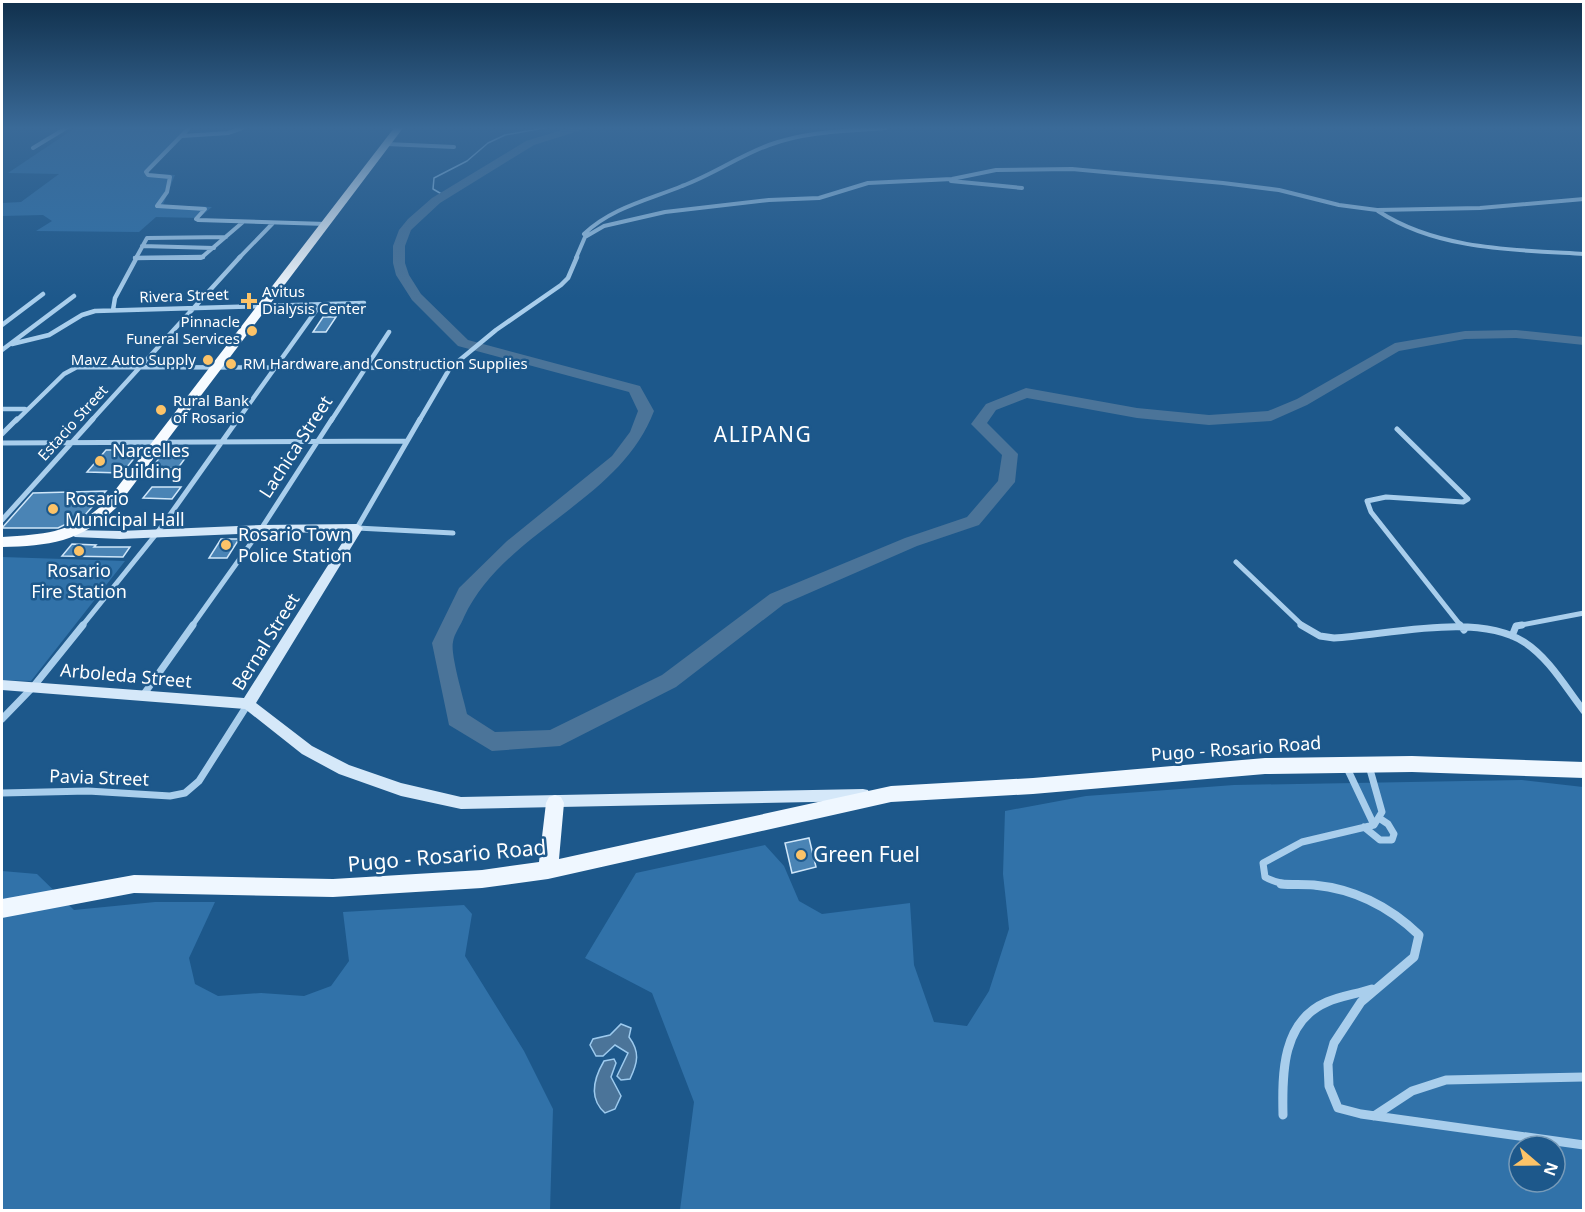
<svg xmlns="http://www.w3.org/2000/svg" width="1585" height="1212" viewBox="0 0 1585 1212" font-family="'Noto Sans',sans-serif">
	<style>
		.green { fill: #3172a9; fill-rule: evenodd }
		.water { fill: #4b7499; stroke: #9dcaee; stroke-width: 1.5 }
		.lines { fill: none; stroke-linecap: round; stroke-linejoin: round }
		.stream { stroke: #9dcaee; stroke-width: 1.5 }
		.river { fill: #4b7499; fill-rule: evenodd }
		.building { fill: #4a84b5; stroke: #cfe6f9; stroke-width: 1.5 }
		.minor-far4 { stroke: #a9ceec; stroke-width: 4 }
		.minor-far3 { stroke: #a9ceec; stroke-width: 4.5 }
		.minor-far2 { stroke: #a9ceec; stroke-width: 5 }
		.minor-far1 { stroke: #a9ceec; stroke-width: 7 }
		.minor { stroke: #a9ceec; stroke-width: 9 }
		.secondary { fill: #d5e8f9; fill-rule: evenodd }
		.primary { fill: #eff7ff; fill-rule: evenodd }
		.trunk { fill: #f7fbff; fill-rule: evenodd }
		.poi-dot { fill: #fcc368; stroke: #1d588b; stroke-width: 2 }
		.labels { text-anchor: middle; stroke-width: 5; stroke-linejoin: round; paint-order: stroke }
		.far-poi-label { font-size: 15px; fill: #fff; stroke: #1d588b; text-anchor: start }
		.far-street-label { font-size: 15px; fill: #fff; stroke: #1d588b }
		.street-label { font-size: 18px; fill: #fff; stroke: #1d588b }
		.poi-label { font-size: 18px; fill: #fff; stroke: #1d588b; text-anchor: start }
		.quarter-label { font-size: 21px; letter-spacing: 1.5px; fill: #fff; stroke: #1d588b }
		.near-poi-label { font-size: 21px; fill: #fff; stroke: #1d588b; text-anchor: start }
		.near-street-label { font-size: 21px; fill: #fff; stroke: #1d588b }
	</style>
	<rect width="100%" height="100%" fill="#1d588b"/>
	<!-- green -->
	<path class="green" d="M75 128H187L144 173 175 175 163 205 212 207 199 218 156 217 139 232 36 231 52 221 43 215 2 216V203L21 202 59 174 8 173Z
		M2 557 125 561 31 681 2 680Z
		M1522 780 1583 787V1210H680L694 1102 652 993 585 958 636 873 765 845 784 866 799 901 822 914 910 903 914 965 934 1022 967 1026 989 991 1009 929 1003 874 1005 811 1086 796 1234 785ZM1519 1146H1555V1182H1519Z
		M2 871 37 874 74 910 155 902H215L189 958 195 984 218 996 261 993 304 996 331 986 349 961 343 912 464 905 472 914 465 956 524 1051 553 1109 550 1210H2Z"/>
	<!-- water -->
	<path class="water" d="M621 1024 631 1028 629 1037C640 1052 638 1062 630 1079L621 1080 617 1076 628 1053 615 1045 603 1056H596L590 1045 593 1039 610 1035Z
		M614 1059 616 1063 611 1077 621 1096 615 1109 605 1113C588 1098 594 1078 604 1061Z"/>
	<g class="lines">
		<!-- stream -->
		<path class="stream" d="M445 196 433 189 434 178 467 161 488 143 505 135 544 128"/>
		<!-- river -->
		<path class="river" d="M568 128H588L534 145 440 203 411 230 405 246V263L409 275 421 294 468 340 640 386 654 411C620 502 505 530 464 617 461 625 454 634 453 642 450 654 464 700 467 714L495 732 550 730 662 675 770 594 905 538 967 517 998 481 1002 455 971 424 986 404 1026 388 1137 408 1209 415 1268 411 1297 399 1395 343 1465 331 1516 330 1584 337V345L1516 338 1465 339 1399 351 1307 405 1271 421 1209 425 1137 418 1027 398 996 410 987 423 1018 454 1015 482 979 525 917 546 784 604 676 687 560 746 492 751 449 725 432 643 459 588 507 541 612 456 630 432 638 411 629 392 458 346 412 300 396 275 393 263V246L399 230 408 219 432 198 526 141Z"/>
	</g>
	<!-- building -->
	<path class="building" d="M323 317H336L326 332H313Z
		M106 450H141L122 473 87 472Z
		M160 457H186L178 468H152Z
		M152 487H181L172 499 143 498Z
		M106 491 85 515 58 528H2L33 493Z
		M221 539H239L227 558H209Z
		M72 544 96 545 94 547H130L123 557 62 556Z
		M809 838 816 867 792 873 785 843Z"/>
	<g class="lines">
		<!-- minor-far4 -->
		<path class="minor-far4" d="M189 128 146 172 148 175 170 177 167 192 157 206 205 209 196 219 198 220 326 224
			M182 136 228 133 242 128
			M387 144 454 147
			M33 148 66 128
			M951 181 1022 188
			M1378 211C1437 250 1515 250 1584 254
			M584 234C611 208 648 200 682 186 712 175 739 156 769 145 806 131 847 131 886 128
			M142 246 214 248
			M135 258H201L243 222
			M136 258 147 238 226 237
			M239 258 273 223
			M576 258 585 237 604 226 665 212 769 200 819 198 868 183 952 179 996 170 1072 169 1223 183 1279 190 1339 205 1377 210 1480 208 1584 199"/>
		<!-- minor-far3 -->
		<path class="minor-far3" d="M135 258 203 257
			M113 310 115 298 137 257
			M2 325 43 294
			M12 344 49 335 82 315 95 311 364 303
			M2 350 74 296
			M2 409H25
			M16 421 64 374 77 367 450 368
			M91 421 240 257
			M237 421 320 305
			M331 421 389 332
			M419 421 450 368 496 330 561 285 568 278 577 257"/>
		<!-- minor-far2 -->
		<path class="minor-far2" d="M420 419 357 528 453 533
			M1397 429 1468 499 1463 502 1386 497 1367 501 1371 512 1461 626
			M2 434 17 419
			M2 443 407 441
			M2 520 93 419
			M1236 562 1303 626
			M82 626 157 533 238 419
			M192 626 261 529 332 419
			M1516 626 1584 613"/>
		<!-- minor-far1 -->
		<path class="minor-far1" d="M1301 625 1320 636 1334 638C1388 635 1477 612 1524 642 1549 658 1566 688 1584 711
			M1460 625 1464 630
			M1512 636 1516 626 1522 625
			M144 694 193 625
			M2 719 33 687 83 625
			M1346 766 1374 825
			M2 793 88 791 170 796 185 793 199 781 248 704
			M1364 827 1380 840H1392L1394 834 1388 824 1379 818
			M1318 886C1299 883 1282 887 1265 877L1263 863 1302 842 1374 825 1382 812 1369 766"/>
		<!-- minor -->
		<path class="minor" d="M1281 884C1292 885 1303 884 1314 885 1355 889 1390 907 1419 935L1414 957 1361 1002 1334 1043 1328 1064 1329 1086 1338 1108 1361 1114 1584 1145
			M1283 1115C1282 1073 1282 1021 1327 1002 1341 996 1357 994 1372 989
			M1374 1116 1412 1091 1446 1080 1584 1077"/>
		<!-- secondary -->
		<path class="secondary" d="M357 524 363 528 256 703 312 746 349 765 401 783 461 797 863 789 868 790 870 795 868 800 863 801 461 809 401 796 339 774 302 754 245 709 2 690V680L244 698 349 532 261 533 120 539 75 537 69 533 71 530 120 531 261 525Z"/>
		<!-- primary -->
		<path class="primary" d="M1412 756 1584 762V778L1412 772 1265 774 1033 794 891 802 548 879 482 888 333 897 134 893 2 918V899L134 875 333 879 482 870 539 862 546 803 549 797 555 795 561 797 564 803 559 859 891 786 1033 778 1265 758Z"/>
		<!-- trunk -->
		<path class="trunk" d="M394 128H403L116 508C80 542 49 546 2 547V537C48 534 71 533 106 502Z"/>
	</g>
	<!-- sky -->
	<linearGradient id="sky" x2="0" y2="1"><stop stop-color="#10304c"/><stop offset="0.43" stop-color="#3a6a98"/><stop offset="1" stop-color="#3a6a98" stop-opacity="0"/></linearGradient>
	<rect width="1585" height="298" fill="url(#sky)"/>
	<!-- markers -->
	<g class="poi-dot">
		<path d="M246 292h6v6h6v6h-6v6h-6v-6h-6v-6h6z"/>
		<circle cx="252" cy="331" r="6"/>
		<circle cx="208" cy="360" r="6"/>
		<circle cx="231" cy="364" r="6"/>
		<circle cx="161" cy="410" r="6"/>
		<circle cx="100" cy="461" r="6"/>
		<circle cx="53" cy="509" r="6"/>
		<circle cx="226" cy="545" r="6"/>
		<circle cx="79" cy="551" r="6"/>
		<circle cx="801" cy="855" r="6"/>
	</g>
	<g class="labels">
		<!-- far-poi labels -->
		<g class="far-poi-label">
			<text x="262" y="297">Avitus<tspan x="262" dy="17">Dialysis Center</tspan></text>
			<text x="240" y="327" text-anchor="end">Pinnacle<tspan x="240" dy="17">Funeral Services</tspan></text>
			<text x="196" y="365" text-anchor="end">Mavz Auto Supply</text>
			<text x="243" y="369">RM Hardware and Construction Supplies</text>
			<text x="173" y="406">Rural Bank<tspan x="173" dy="17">of Rosario</tspan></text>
		</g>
		<!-- far-street labels -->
		<g class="far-street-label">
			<text transform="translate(184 296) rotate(-2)" y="5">Rivera Street</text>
			<text transform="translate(73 423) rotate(-48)" y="5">Estacio Street</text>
		</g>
		<!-- street labels -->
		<g class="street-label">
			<text transform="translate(296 447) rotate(-57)" y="6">Lachica Street</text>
			<text transform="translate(266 642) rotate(-58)" y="6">Bernal Street</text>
			<text transform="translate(126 676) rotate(5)" y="6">Arboleda Street</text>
			<text transform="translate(1236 749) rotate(-4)" y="6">Pugo - Rosario Road</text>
			<text transform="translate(99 778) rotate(2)" y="6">Pavia Street</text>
		</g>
		<!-- poi labels -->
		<g class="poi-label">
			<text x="112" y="457">Narcelles<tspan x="112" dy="21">Building</tspan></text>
			<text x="65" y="505">Rosario<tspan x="65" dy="21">Municipal Hall</tspan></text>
			<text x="238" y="541">Rosario Town<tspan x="238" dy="21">Police Station</tspan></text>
			<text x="79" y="577" text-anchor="middle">Rosario<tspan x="79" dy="21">Fire Station</tspan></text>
		</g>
		<!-- quarter labels -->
		<g class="quarter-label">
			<text x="763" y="442">ALIPANG</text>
		</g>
		<!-- near-poi labels -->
		<g class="near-poi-label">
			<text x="813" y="862">Green Fuel</text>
		</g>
		<!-- near-street labels -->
		<g class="near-street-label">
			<text transform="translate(447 856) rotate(-5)" y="7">Pugo - Rosario Road</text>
		</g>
	</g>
	<!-- border -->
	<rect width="1585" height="1212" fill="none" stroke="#ffffff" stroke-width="6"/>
	<!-- north arrow -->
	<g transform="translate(1537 1164) rotate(110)"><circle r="28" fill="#1d588b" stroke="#779bb9" stroke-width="1.5"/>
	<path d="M0-4.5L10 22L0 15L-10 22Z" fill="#fcc368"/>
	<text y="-9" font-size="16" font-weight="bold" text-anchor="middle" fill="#ffffff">N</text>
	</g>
</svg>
